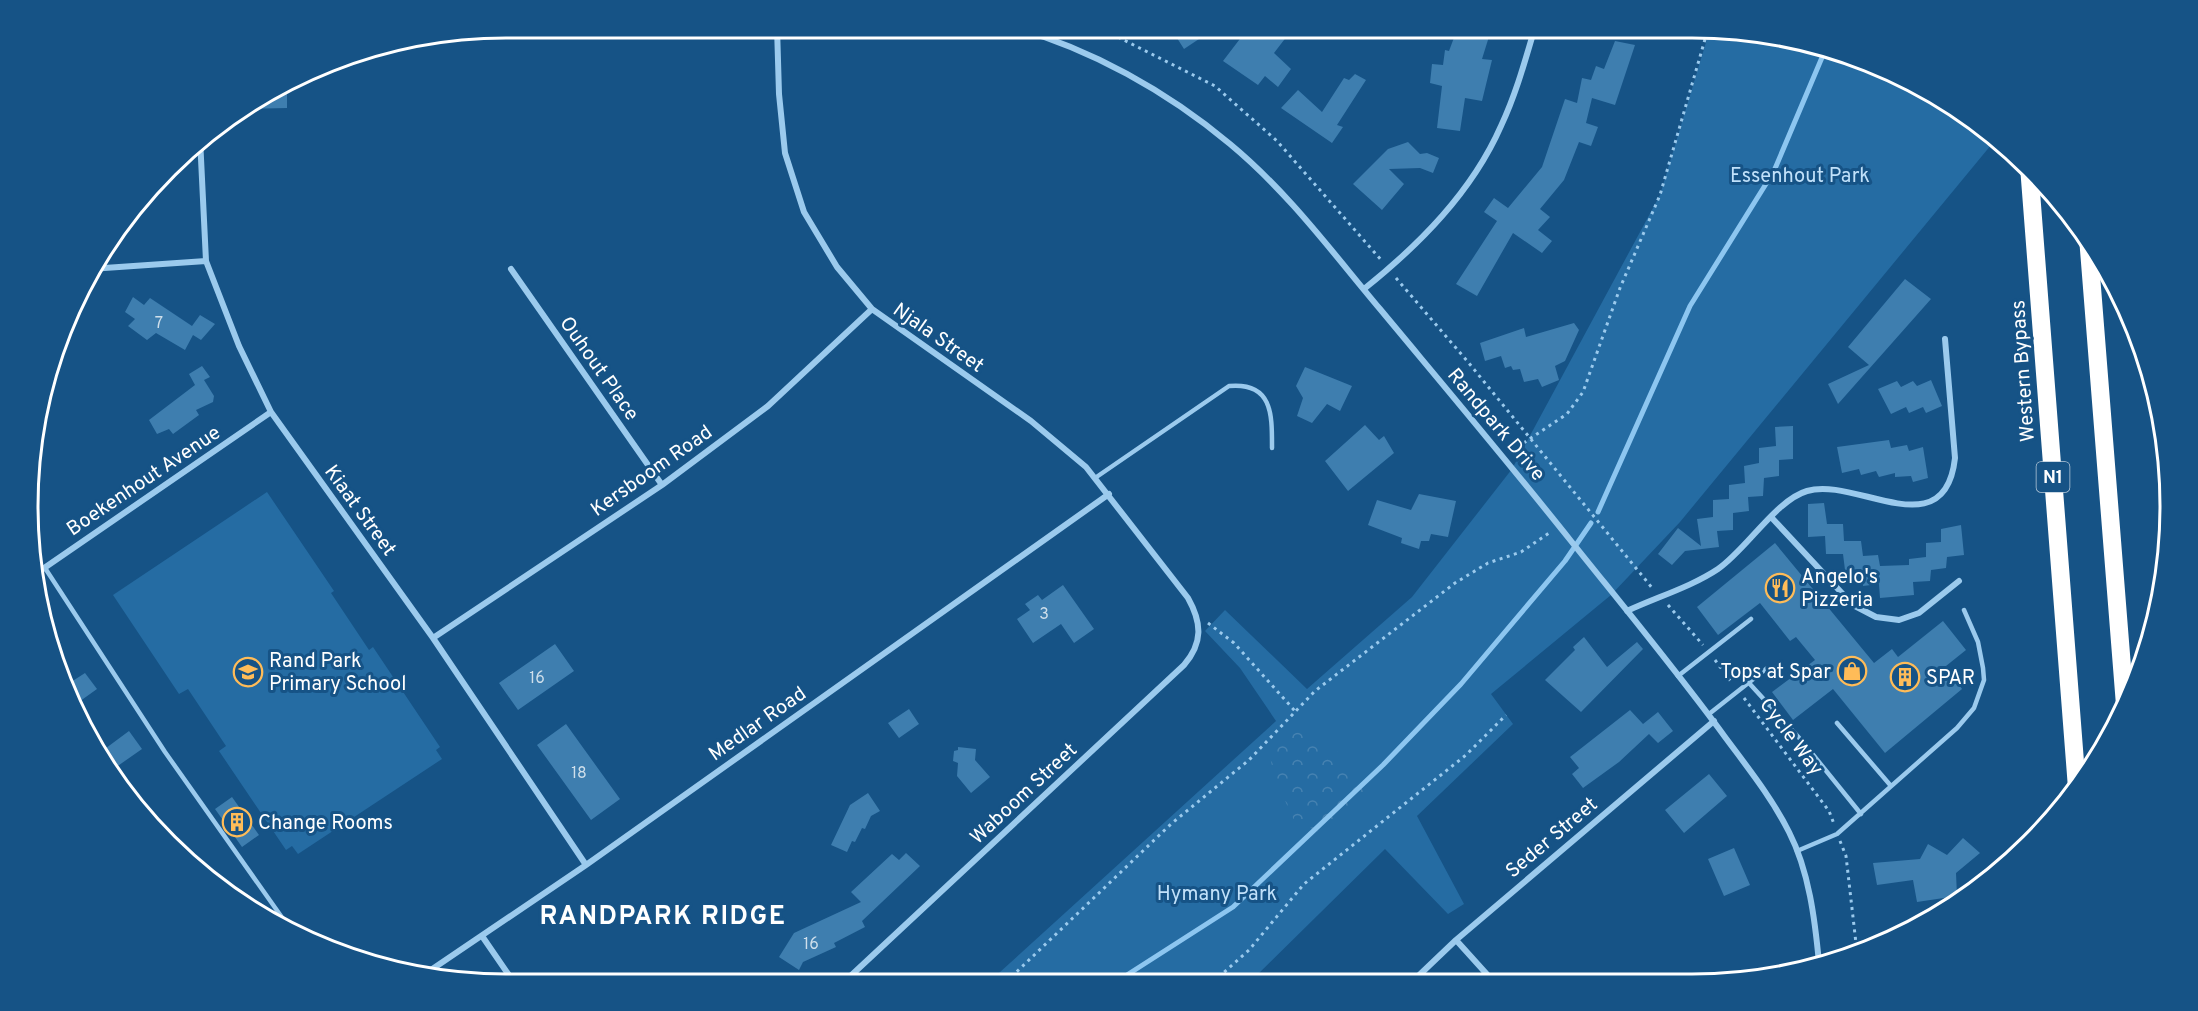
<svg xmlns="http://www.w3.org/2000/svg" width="2198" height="1011" viewBox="0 0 2198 1011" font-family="Overpass,sans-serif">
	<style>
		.green { fill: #256ca3 }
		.forest { fill: url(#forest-crowns) }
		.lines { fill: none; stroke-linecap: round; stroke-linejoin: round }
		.stream { stroke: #8dc6f0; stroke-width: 5 }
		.building { fill: #3e7eaf }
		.path { stroke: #9bcaed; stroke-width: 3; stroke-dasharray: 3 4.5; stroke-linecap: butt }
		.service { stroke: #9bcaed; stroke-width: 4.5 }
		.minor { stroke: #9bcaed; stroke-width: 6 }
		.motorway { stroke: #fff; stroke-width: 18 }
		.labels { text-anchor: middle; stroke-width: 6; stroke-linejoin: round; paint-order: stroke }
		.number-label { font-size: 16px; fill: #cfdfeb }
		.shield { fill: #165386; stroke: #b9cbdb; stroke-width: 1.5 }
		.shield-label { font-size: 18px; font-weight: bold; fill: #fff }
		.park-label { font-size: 20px; fill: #c1e1fa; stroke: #165386 }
		.street-label { font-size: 20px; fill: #fff; stroke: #165386 }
		.poi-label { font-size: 20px; fill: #fff; stroke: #165386; text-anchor: start }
		.district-label { font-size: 26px; font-weight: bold; letter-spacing: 1.5px; fill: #fff; stroke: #165386 }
		.rim { fill: none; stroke: #fff; stroke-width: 3 }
	</style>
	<defs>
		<pattern id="forest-crowns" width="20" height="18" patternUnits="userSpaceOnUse" patternTransform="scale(1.5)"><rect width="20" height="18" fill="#256ca3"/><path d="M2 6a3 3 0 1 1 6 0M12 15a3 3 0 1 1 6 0" fill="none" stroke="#4682b1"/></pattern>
	</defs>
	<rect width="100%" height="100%" fill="#165386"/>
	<!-- green -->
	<path class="green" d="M1710 29 1786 36 1875 63 1958 107 1996 139 1680 522 1611 595 1491 694 1513 724 1417 816 1464 904 1448 914 1385 849 1250 982H989L1276 721 1240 668 1205 631 1225 610 1307 689 1412 597 1512 469 1660 195Z
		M267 492 334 591 331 593 369 650 373 647 440 747 436 750 442 759 298 854 292 846 286 850 219 751 226 746 188 689 179 694 113 595Z"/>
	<!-- forest -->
	<path class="forest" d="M1303 731C1328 736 1355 769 1368 789L1323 834 1294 820 1275 779 1270 757 1285 736Z"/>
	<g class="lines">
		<!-- stream -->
		<path class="stream" d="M1598 512 1690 306 1774 171 1826 48
			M1116 982 1233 907 1383 765 1461 684 1565 561 1591 523"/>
	</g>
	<!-- building -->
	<path class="building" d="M1170 27H1217L1184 49Z
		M1249 27H1294L1274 53 1291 69 1278 87 1265 76 1258 85 1223 61Z
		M1458 27H1492L1482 59 1492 60 1482 101 1465 98 1460 131 1437 128 1442 86 1430 83 1432 64 1443 65 1445 50 1449 51Z
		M1615 41 1635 45 1615 105 1592 98 1586 123 1598 127 1591 146 1579 142 1564 180 1540 209 1550 217 1538 230 1552 241 1542 253 1513 233 1477 296 1456 284 1497 221 1484 212 1494 198 1508 208 1542 167 1565 99 1577 103 1582 78 1591 80 1596 66 1604 69Z
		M1355 74 1366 80 1337 125 1343 127 1332 143 1281 108 1298 90 1322 112 1344 78 1349 80Z
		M287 82V108L242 109 267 91Z
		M1408 142 1420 154 1427 153 1439 158 1433 173 1420 168 1389 169 1404 184 1382 210 1353 184 1388 149Z
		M1905 279 1931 299 1838 404 1828 384 1869 365 1848 347Z
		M133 297 144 305 150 298 192 326 200 315 215 324 201 340 193 335 185 350 156 333 147 340 128 326 135 319 125 312Z
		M1574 323 1579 330 1565 361 1555 366 1559 380 1542 387 1538 379 1524 382 1520 369 1513 370 1511 366 1505 368 1501 356 1485 361 1480 343 1524 328 1526 337Z
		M202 366 210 377 204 380 214 396 213 402 196 410 199 415 173 434 169 429 157 434 149 420 195 385 189 374Z
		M1305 367 1352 386 1340 411 1327 404 1312 423 1297 416 1303 398 1296 386Z
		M1931 380 1942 406 1926 413 1923 407 1909 413 1906 407 1891 414 1878 389 1897 381 1901 387 1913 381 1917 386Z
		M1365 425 1379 440 1384 436 1394 453 1348 491 1325 461Z
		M1793 426V459L1779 460V476L1764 478 1763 496 1748 497 1749 511 1733 513V530L1717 531 1719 547 1685 551 1672 565 1658 554 1678 528 1701 546 1697 519 1713 517V500L1729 499V485L1745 483 1744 466 1759 463V448L1776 446 1775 427Z
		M1889 440 1891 448 1907 445 1909 451 1923 447 1928 478 1913 482 1911 476 1895 477V473L1879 477 1876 471 1861 475 1859 469 1842 473 1837 447Z
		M1419 494 1456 501 1448 537 1431 534 1429 541H1421L1419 549 1401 543 1402 538 1368 525 1377 500 1411 510Z
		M1824 503 1827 524H1843L1844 541H1861L1863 556 1878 555 1880 566 1909 565V559L1926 557V543L1941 542V529L1961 525 1964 555 1947 557 1946 568 1931 570 1930 581 1913 582 1914 595 1880 598 1879 584 1863 586 1861 569 1845 570 1843 554H1826L1825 536 1808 537V504Z
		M1775 543 1874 663 1892 649 1898 657 1943 621 1966 650 1946 666 1962 689 1885 753 1833 689 1793 720 1772 692 1815 660 1796 637 1790 641 1760 603 1718 635 1697 607Z
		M1063 585 1094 629 1074 643 1061 624 1033 643 1017 619 1030 610 1025 604 1038 595 1042 600Z
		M1584 637 1607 667 1637 642 1643 649 1581 712 1545 680 1575 650 1573 647Z
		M555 644 574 671 518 710 499 683Z
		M85 673 97 689 76 704 68 684Z
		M909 709 919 724 899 738 888 723Z
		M1630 710 1643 724 1658 712 1673 731 1658 743 1649 734 1619 762 1583 788 1572 774 1579 768 1570 757Z
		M566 724 620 799 591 820 537 745Z
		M129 731 142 749 112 770 98 754Z
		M958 747 976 749 975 760 990 777 971 793 957 776 958 763 953 761 954 751 958 750Z
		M1709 774 1727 796 1684 833 1665 810Z
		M868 793 880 811 871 816 865 829 862 828 855 842 852 841 847 852 831 845 850 805Z
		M232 797 259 835 242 847 215 809Z
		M1963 838 1980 853 1956 873 1957 896 1917 902 1913 880 1877 885 1873 863 1920 859 1928 844 1947 855Z
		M1734 848 1750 885 1724 896 1708 859Z
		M906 853 920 866 862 921 865 927 834 943 836 947 803 962 799 970 779 957 794 933 861 902 851 892 892 854 899 860Z"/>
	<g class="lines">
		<!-- path -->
		<path class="path" d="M1098 27 1215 86 1277 141 1382 261
			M1396 278 1468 362 1653 589
			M1517 456 1522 444 1567 414 1583 392 1620 288 1660 195 1708 29
			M1668 605 1703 645
			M1208 623 1234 643 1295 711
			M1715 660 1732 683
			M1744 698 1829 811 1834 824
			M1840 841 1846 856 1857 952
			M1006 982 1171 824 1249 760 1315 691 1455 583 1488 563 1521 552 1552 531
			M1213 982 1249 950 1304 884 1466 755 1506 715"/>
		<!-- service -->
		<path class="service" d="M1095 478 1229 386C1273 382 1272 415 1272 448
			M45 568 165 752 288 926
			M1678 676 1751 619
			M1749 683 1802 741 1861 814
			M1709 714 1766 669
			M1837 723 1891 786
			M1797 851 1837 834 1957 728 1974 708 1984 680 1983 668 1978 642 1964 610"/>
		<!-- minor -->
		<path class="minor" d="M777 27 779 94 785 153 804 212 837 267 872 309 1031 421 1086 467 1188 598C1202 623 1203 643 1184 665L843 983
			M1012 27C1090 48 1168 92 1230 144 1288 192 1332 252 1380 309 1444 386 1509 463 1571 541 1623 606 1676 670 1725 737 1748 768 1772 798 1789 832 1809 871 1815 920 1819 963
			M200 138 206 261 239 346 271 412 433 638 586 865
			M90 269 206 261
			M511 269 662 485
			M1364 289C1419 245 1472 192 1501 126 1516 94 1525 61 1535 27
			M1771 517 1853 605 1876 617 1899 620 1919 613 1959 581
			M34 575 271 412
			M1627 611C1657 597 1691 587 1718 569 1746 550 1776 500 1807 491 1855 476 1945 549 1955 458L1945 339
			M433 638 662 485 768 406 872 309
			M482 936 515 984
			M1456 940 1493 981
			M422 976 586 865 1109 494
			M1413 981 1456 940 1714 721"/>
		<!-- motorway -->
		<path class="motorway" d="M2029 166 2077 788
			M2088 237 2125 705"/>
	</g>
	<!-- icons -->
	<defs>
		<g id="restaurant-ring" transform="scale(1.5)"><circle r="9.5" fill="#165386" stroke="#ffbc58" stroke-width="1.5"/><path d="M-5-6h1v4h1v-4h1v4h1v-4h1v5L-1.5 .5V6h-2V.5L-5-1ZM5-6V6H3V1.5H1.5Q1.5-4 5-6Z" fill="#ffbc58"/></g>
		<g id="shop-ring" transform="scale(1.5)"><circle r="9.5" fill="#165386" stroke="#ffbc58" stroke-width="1.5"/><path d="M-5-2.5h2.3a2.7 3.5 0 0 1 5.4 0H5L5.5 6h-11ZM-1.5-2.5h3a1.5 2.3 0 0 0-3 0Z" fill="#ffbc58"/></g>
		<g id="school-ring" transform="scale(1.5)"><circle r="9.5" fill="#165386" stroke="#ffbc58" stroke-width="1.5"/><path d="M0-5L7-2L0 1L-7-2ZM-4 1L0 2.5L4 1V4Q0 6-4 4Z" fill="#ffbc58"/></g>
		<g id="building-ring" transform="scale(1.5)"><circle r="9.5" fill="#165386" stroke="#ffbc58" stroke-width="1.5"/><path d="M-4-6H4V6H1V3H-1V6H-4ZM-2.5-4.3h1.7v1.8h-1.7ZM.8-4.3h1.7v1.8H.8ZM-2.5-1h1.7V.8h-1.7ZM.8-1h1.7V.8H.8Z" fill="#ffbc58"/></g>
	</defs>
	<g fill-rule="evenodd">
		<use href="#restaurant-ring" x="1780" y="588"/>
		<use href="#shop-ring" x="1852" y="671"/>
		<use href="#school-ring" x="248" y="672"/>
		<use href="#building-ring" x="1905" y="677"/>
		<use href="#building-ring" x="237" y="822"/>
	</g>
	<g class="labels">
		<!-- number labels -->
		<g class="number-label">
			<text x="159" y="328">7</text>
			<text x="1044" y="619">3</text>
			<text x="537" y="683">16</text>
			<text x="579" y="778">18</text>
			<text x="811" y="949">16</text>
		</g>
		<!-- shield labels -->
		<rect class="shield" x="2036.5" y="462" width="33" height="30" rx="4.5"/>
		<g class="shield-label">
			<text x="2053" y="483">N1</text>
		</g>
		<!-- park labels -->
		<g class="park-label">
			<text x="1800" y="182">Essenhout Park</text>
			<text x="1217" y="900">Hymany Park</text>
		</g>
		<!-- street labels -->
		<g class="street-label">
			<text transform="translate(939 337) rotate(35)" y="7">Njala Street</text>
			<text transform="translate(600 368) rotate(55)" y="7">Ouhout Place</text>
			<text transform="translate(2022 371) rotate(-94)" y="7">Western Bypass</text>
			<text transform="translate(1497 424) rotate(50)" y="7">Randpark Drive</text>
			<text transform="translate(651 470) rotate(-35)" y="7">Kersboom Road</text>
			<text transform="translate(143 480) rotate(-34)" y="7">Boekenhout Avenue</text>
			<text transform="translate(361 510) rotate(54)" y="7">Kiaat Street</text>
			<text transform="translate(757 723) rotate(-35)" y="7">Medlar Road</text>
			<text transform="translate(1792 736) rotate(53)" y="7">Cycle Way</text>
			<text transform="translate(1023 793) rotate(-43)" y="7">Waboom Street</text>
			<text transform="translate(1551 837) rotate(-40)" y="7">Seder Street</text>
		</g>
		<!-- poi labels -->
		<g class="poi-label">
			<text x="1801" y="583">Angelo's<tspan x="1801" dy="23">Pizzeria</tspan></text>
			<text x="269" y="667">Rand Park<tspan x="269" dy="23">Primary School</tspan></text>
			<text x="1831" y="678" text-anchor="end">Tops at Spar</text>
			<text x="1926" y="684">SPAR</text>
			<text x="258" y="829">Change Rooms</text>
		</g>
		<!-- district labels -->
		<g class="district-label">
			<text x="663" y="924">RANDPARK RIDGE</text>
		</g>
	</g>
	<!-- crop -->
	<path d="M0 0H2198V1011H0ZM506 38H1692A468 468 0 0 1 2160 506V506A468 468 0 0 1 1692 974H506A468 468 0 0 1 38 506V506A468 468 0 0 1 506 38Z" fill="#165386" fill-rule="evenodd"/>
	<path class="rim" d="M506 38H1692A468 468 0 0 1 2160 506V506A468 468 0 0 1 1692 974H506A468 468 0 0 1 38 506V506A468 468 0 0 1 506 38Z"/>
</svg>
